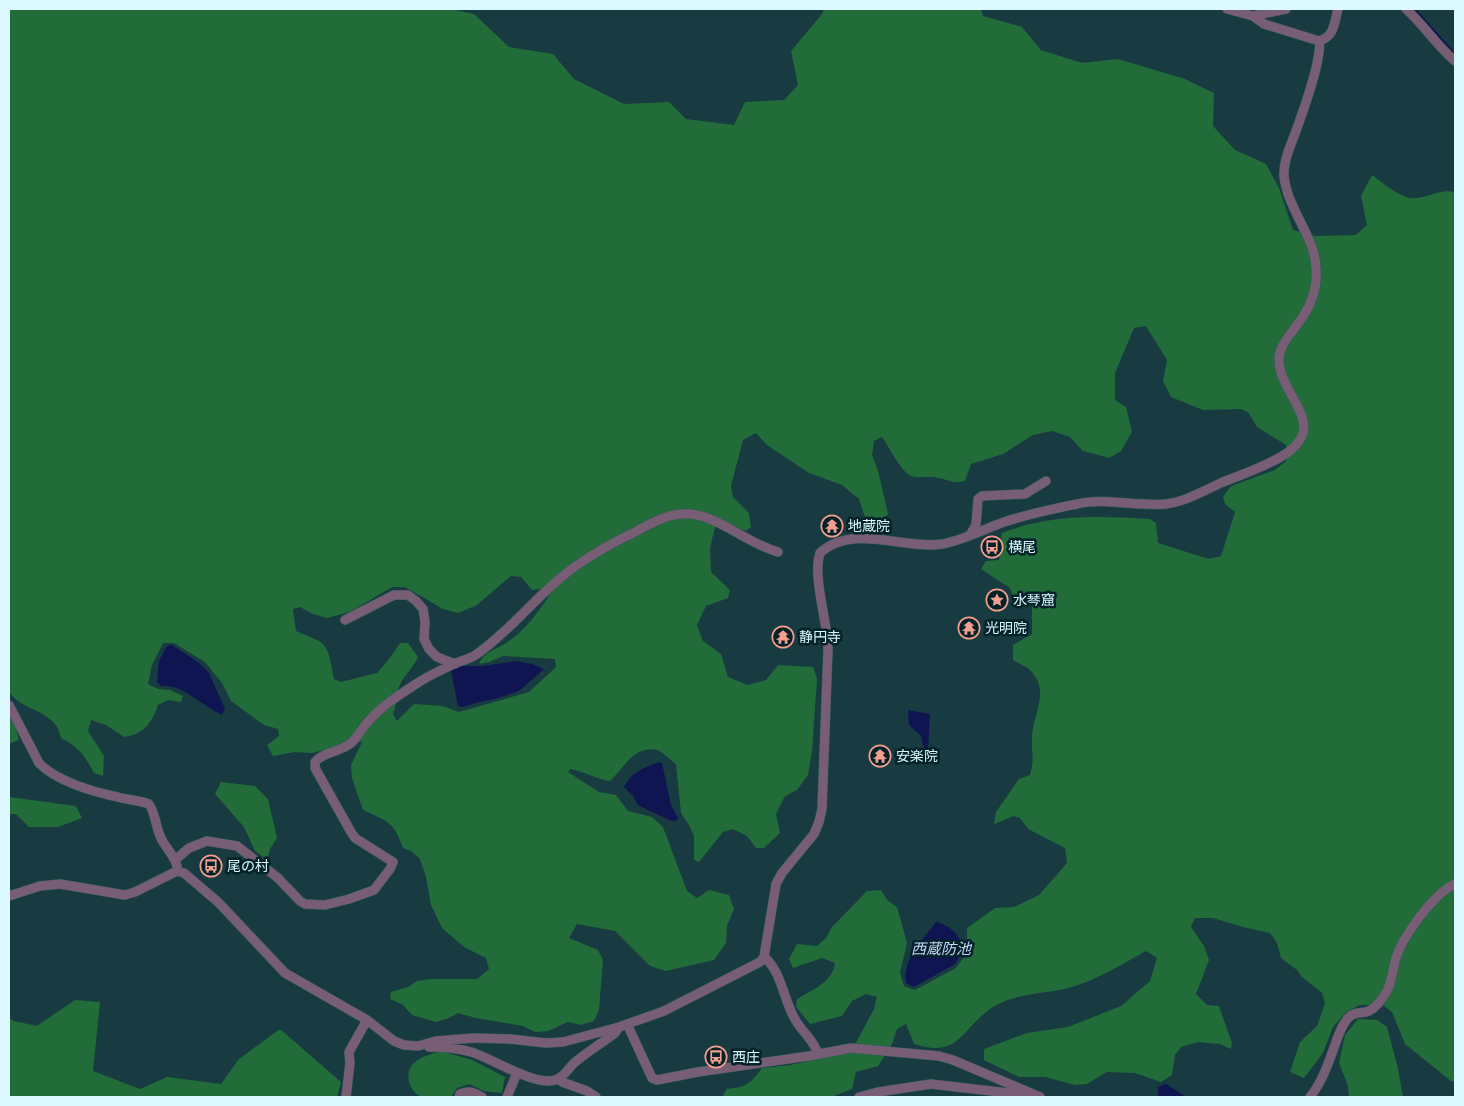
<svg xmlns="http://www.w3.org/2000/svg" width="1464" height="1106" viewBox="0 0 1464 1106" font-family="'IBM Plex Sans','Noto Sans JP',sans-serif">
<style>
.forest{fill:#216c39;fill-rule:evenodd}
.water{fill:#0e1551}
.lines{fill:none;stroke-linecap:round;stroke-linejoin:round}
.stream{stroke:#0e1551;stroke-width:3}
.minor-casing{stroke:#37595f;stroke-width:10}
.minor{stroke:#785e75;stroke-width:9}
.labels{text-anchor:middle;stroke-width:5;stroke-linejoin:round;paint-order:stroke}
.poi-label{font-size:14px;fill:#dcf9ff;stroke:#002228;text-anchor:start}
.water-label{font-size:15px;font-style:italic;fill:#c8d5fc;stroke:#002228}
</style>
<rect width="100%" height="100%" fill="#183b41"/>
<path class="forest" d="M9 9H450L474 14 509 47 553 54 574 79 624 104 669 102 686 119 734 125 745 102 784 100 798 85 791 51 822 14 824 9H981L983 16 1022 27 1041 50 1082 63 1118 59 1185 79 1214 93 1213 126 1235 150 1266 164 1279 188 1293 230 1316 236 1356 235 1367 225 1361 196 1372 175C1383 183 1404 201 1417 198 1432 196 1440 189 1455 192V1082L1451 1081 1405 1044 1392 1012 1383 1005H1360L1346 1012 1333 1027 1323 1053 1304 1078 1290 1072 1300 1042 1317 1026 1325 1003 1322 993 1302 977 1297 970 1281 958 1277 943 1270 933 1243 927 1213 918H1195L1191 927 1204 946 1209 960 1196 994 1207 1005 1219 1006 1232 1043 1231 1049 1220 1044 1198 1042 1181 1047 1175 1055 1172 1075 1161 1082 1135 1073 1107 1072 1087 1084 1075 1085 1045 1077H1019L984 1060V1049L1027 1033 1068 1027 1121 1006 1150 981 1157 958 1146 951C1126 962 1100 978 1078 985 1050 995 1019 991 993 1007 961 1028 960 1059 914 1044L906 1024 897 1029 892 1044 878 1066 856 1072 852 1089 831 1097H725L723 1095 727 1089C747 1087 750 1084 762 1068L790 1065 851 1052 874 1009 877 997 866 994 852 1001 842 1016 810 1024 796 1007 797 999C812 990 833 982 835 963L822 958 793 968 789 959 797 944 817 946 826 938 832 927 867 891 881 890 888 901 897 907 907 943 900 973 904 986 915 990 956 968 967 953V928L995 908 1014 907 1039 895 1067 863 1065 848 1028 829 1020 818 1014 816 994 824 996 812 1019 779 1030 775C1035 759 1031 751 1032 736 1033 713 1051 691 1030 670 1026 666 1018 663 1013 660V645L1032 634V605L1014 598 1010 588 981 569 986 561 999 560 1002 533C1050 514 1099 516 1150 519L1156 523 1158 543 1209 559 1221 556 1235 512 1225 504 1223 497 1231 486 1275 470 1286 461V445L1257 427 1248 412 1241 409 1203 410 1171 397 1163 381 1167 360 1146 326 1134 328 1115 373V400L1126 407 1132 432 1121 451 1109 458 1083 451 1070 437 1052 431 1033 435 1003 454 971 464 965 481C953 484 950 480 938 478 931 476 922 478 914 477 901 474 890 448 882 437L874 441 872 455 878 471 888 514 878 524 866 520 859 499 842 485 809 473 767 445 756 433 743 440 731 486 733 497 749 513 751 527 746 531 723 521 715 527 710 548 711 572 730 590 728 598 706 606 697 625 703 641 721 654 728 677 748 685 766 680 778 665 813 667 817 679 812 751 808 775 797 790 785 796 776 814 780 833 764 848H756L747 836 733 829 723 832 699 862 694 860V836L689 825 681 813 676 764C670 760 663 752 657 750 634 745 624 768 610 781 595 779 584 771 570 769L568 772 599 792 616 795 628 811 652 817 663 827 687 891 697 898 709 890 729 895 734 909 727 926 726 943 714 960 666 971 650 966 615 931 577 924 569 938 598 950 603 960 599 1009 594 1021 581 1025 568 1022 548 1031 535 1032 523 1026 476 1018 458 1013 449 1018 436 1022 412 1015 403 1005 390 999 391 992 408 987 417 981 430 979H477L489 969 486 958 464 947 442 928 431 905 426 877 420 859 411 851 403 848C393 821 389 822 363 810L352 778 351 765 362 742 350 741 336 747 312 753 295 752 273 756 267 745 279 736 278 729 264 725 231 701 222 683 205 662 174 643H163L152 665 148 684 158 689 170 690 183 696 181 702 168 700 158 705C152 723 144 734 124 737L106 725 91 720 88 731 104 756 103 776 94 773C84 755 80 748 61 738 60 735 59 730 57 727 46 709 17 708 9 691ZM511 576 521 577 532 590 542 589 549 596C536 615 523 633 503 645 494 650 483 653 479 664L489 662 503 656 555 659 556 667 529 692 459 712 443 706 414 704 397 721 393 714C397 705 396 695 399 687 403 676 414 667 418 657L408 643H400L389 659 377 673 341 682 334 679C331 668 331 651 322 643 319 640 302 634 296 631L293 609 300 607 313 614 327 618 350 612 392 587H405L443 609 458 613 477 605Z
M9 715 15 725 19 740 9 744Z
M221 782 255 786 268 799 277 838 270 849 267 860 255 851 244 827 215 794Z
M9 797 76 806 82 818 58 827H29L16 814H9Z
M75 1000 100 1002 93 1071 140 1089 167 1077 221 1084 239 1059 280 1029 341 1082 337 1097H9V1018L14 1021 37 1026Z
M1358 1019 1377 1020 1387 1027 1398 1069 1403 1097H1349L1348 1086 1339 1063 1345 1035Z
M441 1051 472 1060 505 1077 502 1093 484 1091 469 1084 457 1088 451 1097C442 1097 431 1099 423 1097 410 1094 404 1075 412 1065 419 1057 431 1054 441 1051Z"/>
<path class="water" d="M172 645 198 662 209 673 225 709 222 715C207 708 188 691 173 687 169 686 164 686 161 686L157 682 159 661 167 646Z
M516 661 532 664 544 669 519 691 495 699 479 702 463 707 458 706 451 671 460 666H483Z
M908 710 930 714 928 749H924L921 736 909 725Z
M659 762 662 763 671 805 678 818 676 821 669 820 638 805 633 796 624 787C633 771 642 769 659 762Z
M936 922C951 925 960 936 964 949L955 964 914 987 906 983C902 959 923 940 936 922Z
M1166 1084 1186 1097H1158V1087Z"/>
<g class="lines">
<path class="stream" d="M1414 9 1455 55"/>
<g class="minor-casing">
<path id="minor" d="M1227 9 1253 16 1286 9
M1406 9C1424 25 1437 46 1455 61
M1319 41C1335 36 1334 23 1338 9
M970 535 976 525 978 499 982 496 1025 494 1046 481
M345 620 394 595H408L416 601 423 609 425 622 424 639 429 649 437 657 455 664
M9 705 39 763C56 781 93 792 118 797 128 800 138 800 149 804 156 814 155 826 161 838 165 847 174 855 177 866
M175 860 189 848 207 841 237 846 278 878 300 901 305 904 325 905 349 899 374 890 390 869 393 862 355 838 351 832 315 768V762C324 751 341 752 351 743 358 737 362 728 368 722 381 706 402 693 419 682 430 675 443 669 456 663 463 660 470 659 477 654 507 633 530 604 558 580 581 560 608 545 635 532 648 525 665 515 681 514 712 510 747 544 778 552
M9 896 40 886 60 884 125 895 135 892 177 871 184 873 218 902 285 973 367 1020 394 1041 404 1045 418 1046 436 1041 473 1038 510 1039 546 1043 563 1042 619 1027 664 1011 760 962 764 957 776 884 782 873 814 834 819 822 822 809 828 650C828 622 812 577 820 553 852 523 904 550 942 544 964 540 984 529 1004 522 1028 514 1053 509 1077 504 1106 497 1137 507 1166 504 1185 502 1205 490 1223 482 1243 474 1268 466 1287 453 1293 449 1299 442 1302 436 1313 412 1272 382 1280 352 1283 342 1291 333 1297 325 1310 308 1318 289 1316 268 1315 236 1287 209 1284 176 1283 161 1291 145 1296 131 1304 109 1312 86 1317 64 1318 56 1321 48 1319 41L1264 24 1253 16
M764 957C782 971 784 1003 796 1021 803 1033 814 1040 818 1054
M627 1024 652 1078 657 1080 698 1072 809 1056 851 1048 939 1056 953 1060 1040 1097
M427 1045 429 1047C444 1047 458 1048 471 1052 492 1058 538 1089 558 1079 564 1076 569 1068 574 1063 587 1052 602 1043 615 1033L619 1027
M560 1079 562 1082 587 1091 596 1097
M346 1097 350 1063 349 1052 367 1020
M459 1097 460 1094C468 1090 474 1092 482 1097
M507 1097 517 1073
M859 1097 878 1092 931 1084 1017 1094 1026 1091
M1310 1097C1323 1081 1329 1061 1336 1042 1339 1033 1342 1025 1348 1018 1354 1011 1362 1014 1369 1011 1377 1007 1383 998 1387 991 1392 981 1393 968 1396 958 1403 936 1434 893 1455 884"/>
</g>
<use href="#minor" class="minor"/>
</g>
<defs>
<g id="temple-ring" transform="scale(1.125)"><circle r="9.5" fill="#002228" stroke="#f59d8e" stroke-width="1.5"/><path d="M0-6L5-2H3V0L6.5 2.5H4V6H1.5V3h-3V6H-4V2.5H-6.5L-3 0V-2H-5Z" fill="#f59d8e"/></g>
<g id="bus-ring" transform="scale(1.125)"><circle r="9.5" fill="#002228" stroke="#f59d8e" stroke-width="1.5"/><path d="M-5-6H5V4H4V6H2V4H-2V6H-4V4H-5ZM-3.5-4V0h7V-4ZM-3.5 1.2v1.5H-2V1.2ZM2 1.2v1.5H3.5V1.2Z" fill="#f59d8e"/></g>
<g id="sight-ring" transform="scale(1.125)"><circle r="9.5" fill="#002228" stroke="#f59d8e" stroke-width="1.5"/><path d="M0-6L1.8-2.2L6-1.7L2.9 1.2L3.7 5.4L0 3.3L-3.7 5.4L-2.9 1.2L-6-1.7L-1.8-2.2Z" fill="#f59d8e"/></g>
</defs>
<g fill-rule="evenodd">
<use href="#temple-ring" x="832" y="526"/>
<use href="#bus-ring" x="992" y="547"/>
<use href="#sight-ring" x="997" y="600"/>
<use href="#temple-ring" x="969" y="628"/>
<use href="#temple-ring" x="783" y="637"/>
<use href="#temple-ring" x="880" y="756"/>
<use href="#bus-ring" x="211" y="866"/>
<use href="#bus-ring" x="716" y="1057"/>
</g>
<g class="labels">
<g class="poi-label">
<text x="848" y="531">地蔵院</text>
<text x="1008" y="552">横尾</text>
<text x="1013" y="605">水琴窟</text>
<text x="985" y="633">光明院</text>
<text x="799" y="642">静円寺</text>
<text x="896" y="761">安楽院</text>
<text x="227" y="871">尾の村</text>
<text x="732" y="1062">西庄</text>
</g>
<g class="water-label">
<text x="941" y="954">西蔵防池</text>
</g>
</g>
<rect width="1464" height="1106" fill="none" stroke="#dcf9ff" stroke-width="20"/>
</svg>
